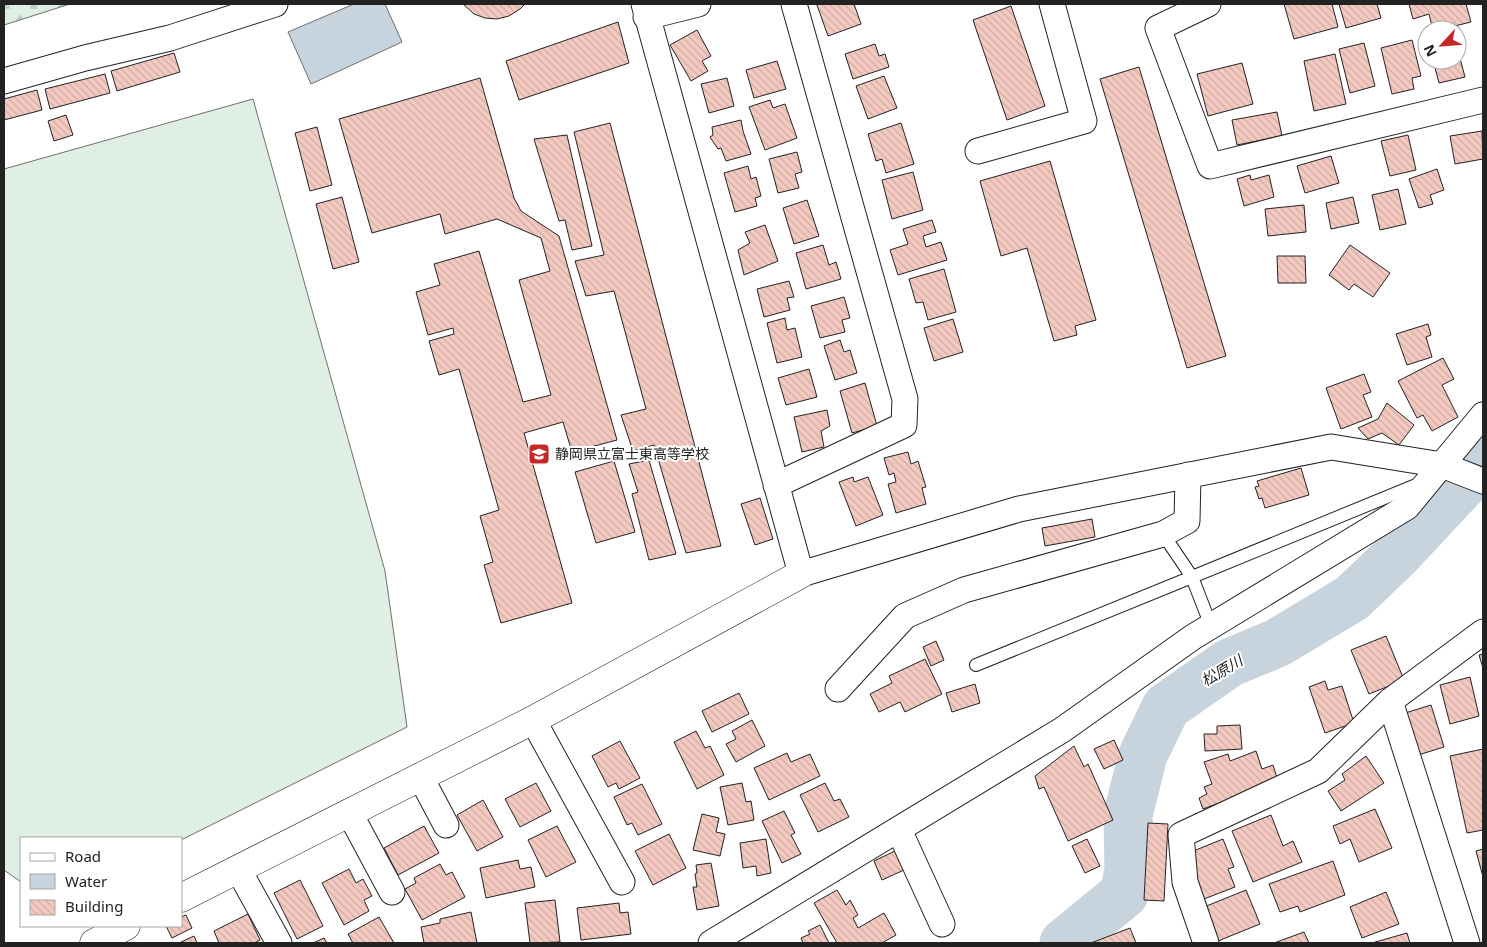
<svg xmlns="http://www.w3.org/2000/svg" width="1487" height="947" viewBox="0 0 1487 947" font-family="'Noto Sans','Noto Sans JP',sans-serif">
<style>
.forest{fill:url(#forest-firs);stroke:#6f6f6f}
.pitch{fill:#e0efe3;stroke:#6f6f6f}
.water{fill:#c7d3dd;stroke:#6f6f6f}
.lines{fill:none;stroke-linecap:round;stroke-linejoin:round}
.river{stroke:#c7d3dd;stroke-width:49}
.building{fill:url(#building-back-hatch);stroke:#222}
.lane-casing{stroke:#222;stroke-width:14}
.street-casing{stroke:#222;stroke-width:27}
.secondary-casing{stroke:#222;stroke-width:29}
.lane{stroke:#fff;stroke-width:12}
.street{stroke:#fff;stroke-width:25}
.secondary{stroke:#fff;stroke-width:28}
.labels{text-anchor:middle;stroke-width:4;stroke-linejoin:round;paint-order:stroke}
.poi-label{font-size:14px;fill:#222;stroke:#fff;text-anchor:start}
.water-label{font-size:15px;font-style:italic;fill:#222;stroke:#fff}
</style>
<defs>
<pattern id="forest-firs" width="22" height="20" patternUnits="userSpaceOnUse" patternTransform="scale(1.25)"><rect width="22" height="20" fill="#e0efe3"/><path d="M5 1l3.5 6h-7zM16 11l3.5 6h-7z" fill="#c0cdc2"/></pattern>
<pattern id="building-back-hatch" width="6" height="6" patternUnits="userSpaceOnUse" patternTransform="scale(1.25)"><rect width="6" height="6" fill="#f3c9c0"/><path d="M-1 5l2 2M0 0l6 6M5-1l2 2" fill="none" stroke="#d0aca5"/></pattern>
</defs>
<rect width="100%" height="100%" fill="#fff"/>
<path class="forest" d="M4 4H70L4 25Z"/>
<path class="pitch" d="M253 99 385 571 407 727 181 840V838H21V882L4 870V169Z"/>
<path class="water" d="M354 4H385L402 42 311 84 288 32Z"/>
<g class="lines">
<path class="river" d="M1064 943 1124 894 1129 871 1128 815 1143 755 1166 707 1229 663 1277 643 1352 598 1397 555 1483 463"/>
</g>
<path class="building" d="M463 4H525L520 9 509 16 497 19 485 18 474 14Z
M819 4H854L861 24 828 36 817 5Z
M1284 4H1332L1338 27 1294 39Z
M1339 4H1377L1381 18 1346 28Z
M1409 4H1466L1471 22 1438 30H1433L1429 14 1413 19Z
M1011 6 1045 106 1007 120 973 20Z
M618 22 629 63 519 100 506 61Z
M697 30 711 56 702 61 708 71 691 81 670 45Z
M1412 40 1421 76 1412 78 1414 89 1392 94 1381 48Z
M1364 43 1375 86 1350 93 1339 49Z
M875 44 879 56 885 54 889 67 853 79 845 54Z
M1457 47 1465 77 1439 83 1433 60H1457Z
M174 53 180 72 117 91 111 71Z
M1335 54 1346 104 1314 111 1304 61Z
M777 61 786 89 754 98 746 70Z
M1242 63 1253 104 1208 116 1197 74Z
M1139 67 1226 356 1187 368 1100 79Z
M105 74 110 93 50 109 45 89Z
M884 76 897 108 868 119 856 86Z
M480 78 514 198 521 211 559 236 617 440 572 452 563 422 524 433 572 603 501 623 484 565 493 562 480 516 499 510 459 369 439 375 429 341 454 334 453 328 428 335 416 292 440 285 434 264 479 251 523 402 551 395 519 280 550 271 541 238 497 219 445 234 440 214 372 233 339 119Z
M727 78 734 106 709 113 701 84Z
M37 90 42 110 4 120V99Z
M770 100 773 108 785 104 797 138 765 150 749 107Z
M1277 112 1282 136 1237 145 1232 120Z
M66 115 73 135 54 141 48 121Z
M741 120 743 131 751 154 726 161 721 148 718 149 710 137 713 135 712 127Z
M610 123 721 546 686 553 654 445 633 451 621 415 646 409 614 291 586 296 575 261 604 255 574 132Z
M901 123 914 164 886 173 882 159 876 161 868 134Z
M317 127 332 185 310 191 295 133Z
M1482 131 1483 159 1455 164 1450 136Z
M567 135 592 246 572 250 565 220 559 221 534 139Z
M1408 135 1416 170 1390 176 1381 141Z
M797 152 802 172 795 174 799 188 778 193 769 159Z
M1331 156 1339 183 1305 193 1297 166Z
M1050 161 1096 320 1075 326 1077 335 1054 341 1027 248 1001 256 980 181Z
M748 166 751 179 756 177 761 196 755 198 757 206 735 212 724 173Z
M1437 169 1444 190 1430 195 1433 204 1419 208 1409 179Z
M913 172 923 210 892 219 882 180Z
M1250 175 1251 180 1269 175 1274 197 1244 206 1237 179Z
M1398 189 1406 224 1380 230 1372 195Z
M342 197 359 262 333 269 316 204Z
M1353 197 1359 223 1331 229 1326 203Z
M807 200 819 236 794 244 783 208Z
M1304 205 1306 232 1268 236 1265 209Z
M932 220 936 232 923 236 926 247 941 242 947 260 898 275 890 250 908 244 903 229Z
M765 225 778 261 744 275 738 250 750 243 745 232Z
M823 245 829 265 836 262 841 279 806 289 796 253Z
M1350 245 1390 273 1373 297 1354 284 1349 290 1329 275Z
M1277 256H1305L1306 283H1278Z
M944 269 956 312 928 320 923 302 916 303 909 279Z
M789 281 794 297 787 298 790 310 764 317 757 289Z
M844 297 850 318 842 320 845 332 820 338 811 306Z
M785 318 787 330 795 328 802 357 777 363 767 323Z
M953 319 963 352 934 361 924 328Z
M1428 324 1431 335 1426 337 1432 357 1407 365 1396 334Z
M840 340 844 352 850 350 857 373 835 380 824 346Z
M1443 358 1454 379 1442 385 1458 417 1432 431 1423 415 1417 418 1398 381Z
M809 369 817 397 786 405 778 378Z
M1364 374 1371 392 1363 395 1372 417 1341 429 1326 388Z
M865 383 877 426 852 433 840 391Z
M1387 403 1414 425 1399 445 1382 433 1368 439 1358 428 1378 419Z
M827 410 830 426 821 431 824 447 802 452 794 417Z
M908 452 911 464 918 461 926 487 922 488 926 504 896 513 888 484 896 482 894 473 889 475 884 458Z
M649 460 676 554 649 560 632 494 638 492 629 464Z
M614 461 635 532 596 543 575 472Z
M1301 468 1309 495 1265 508 1262 498 1259 499 1255 487 1259 486 1257 481Z
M853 477 854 482 868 477 883 515 856 526 839 482Z
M760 498 773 539 755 545 741 504Z
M1092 519 1095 537 1045 546 1042 528Z
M1386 636 1404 680 1369 694 1351 650Z
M936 641 944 660 931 666 923 647Z
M1483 654V668L1479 655Z
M925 659 942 694 905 712 900 702 879 712 870 694 892 683 889 676Z
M1470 677 1479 716 1450 724 1440 685Z
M1325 681 1328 690 1342 686 1354 723 1325 733 1309 687Z
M975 684 980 703 952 712 946 693Z
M739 693 749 714 712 732 702 711Z
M1431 705 1444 747 1415 756 1402 714Z
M752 720 765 746 736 762 726 744 736 739 732 731Z
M1240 725 1242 749 1205 751 1204 734H1217V726Z
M696 731 705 748 710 746 724 775 697 789 674 742Z
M1114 740 1123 760 1104 769 1094 749Z
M620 741 640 778 619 789 616 783 608 787 592 756Z
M1074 746 1084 767 1088 764 1113 820 1068 841 1044 787 1039 789 1035 776Z
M1483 749V830L1467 833 1450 756Z
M1256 751 1262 769 1273 765 1278 781 1203 809 1199 798 1207 794 1204 787 1212 784 1204 762 1228 754 1230 761Z
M787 753 791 762 810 754 820 776 769 800 754 768Z
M1366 756 1384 783 1341 811 1328 791 1345 780 1342 774Z
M536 783 551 811 520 827 505 799Z
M742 783 746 802 751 801 754 820 728 825 720 787Z
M825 783 834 801 840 799 849 817 818 832 800 795Z
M642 784 662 824 638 835 632 823 627 825 614 797Z
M483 800 503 837 477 851 457 815Z
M1375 809 1392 848 1359 862 1350 839 1340 844 1333 826Z
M784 811 795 833 791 835 801 854 782 863 762 821Z
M702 814 719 818 716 832 725 834 720 856 693 850Z
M1271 815 1283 846 1293 841 1302 862 1253 882 1232 831Z
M1148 823 1168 824 1164 901 1144 900Z
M424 826 439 853 398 875 384 848Z
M557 826 576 862 546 877 528 840Z
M669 834 686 868 653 885 635 851Z
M766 839 771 873 757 876 756 866 743 868 740 843Z
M1087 839 1100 866 1085 873 1072 846Z
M1223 839 1234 867 1228 869 1235 887 1204 899 1186 854Z
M1483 849V877L1476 851Z
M895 851 904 870 882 880 874 861Z
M518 860 520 869 531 867 535 887 486 898 480 868Z
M1333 861 1345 895 1300 912 1298 906 1280 912 1269 884Z
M711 863 719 906 697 910 693 887H697L695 874 697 873 696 865Z
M440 864 446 875 452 872 465 897 422 920 405 889 416 883 414 878Z
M349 869 356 883 363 879 372 896 364 900 369 911 344 925 322 883Z
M300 880 323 926 297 939 274 893Z
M837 890 846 905 850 900 858 915 853 918 858 928 884 913 896 935 882 943H837L814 903Z
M1246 890 1260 924 1218 941 1204 907Z
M1386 892 1399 924 1362 938 1350 907Z
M555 900 560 942 530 943 525 903Z
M619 903 620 913 628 912 631 934 581 940 577 908Z
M471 912 477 943H424L421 927 440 923V919Z
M248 914 260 940 254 943H219L214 931Z
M186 915 192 928 172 938 166 926H181V917Z
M379 917 394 943H353L348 934Z
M820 925 829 943H803L801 938 810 934 808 931Z
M1130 928 1136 943H1091Z
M1304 932 1309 943H1274Z
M1407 933 1410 943H1372Z
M194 936 197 943H179Z
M324 938 327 943H313Z"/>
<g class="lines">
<g class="lane-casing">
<path id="lane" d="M1163 534 1192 577 1421 483
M976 665 1192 577 1211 626"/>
</g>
<g class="street-casing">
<path id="street" d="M644 4 801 574 1019 509 1331 447 1442 465 1483 481
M1208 4 1158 28 1210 166 1483 100
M646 17 698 4
M4 81 85 58 170 38 275 4
M978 151 1084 121 1052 4
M776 485 904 425 905 399 794 4
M838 689 905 616 964 590 1163 534 1187 521 1188 475
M1390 701 1467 943
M533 720 622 882
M420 776 446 825
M349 812 392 892
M899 830 942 924
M238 869 279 943
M711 943 1062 730 1193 637 1407 507 1483 415
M1206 943 1185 882 1181 835 1318 771 1390 701 1483 632"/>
</g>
<g class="secondary-casing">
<path id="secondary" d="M181 898 533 720 801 574
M94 943 126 926"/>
</g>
<use href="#lane" class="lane"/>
<use href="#street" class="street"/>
<use href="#secondary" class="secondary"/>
</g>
<defs>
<g id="school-square" transform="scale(1.125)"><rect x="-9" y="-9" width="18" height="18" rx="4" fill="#c62828" stroke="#fff"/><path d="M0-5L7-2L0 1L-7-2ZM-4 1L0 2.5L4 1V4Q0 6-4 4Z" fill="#fff"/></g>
</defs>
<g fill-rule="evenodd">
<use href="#school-square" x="539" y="454"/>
</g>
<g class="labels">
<g class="poi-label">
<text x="555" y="459">静岡県立富士東高等学校</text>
</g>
<g class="water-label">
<text transform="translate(1222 671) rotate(-31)" y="5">松原川</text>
</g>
</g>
<rect width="1487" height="947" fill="none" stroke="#222222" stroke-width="10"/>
<rect x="20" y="837" width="162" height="90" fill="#ffffff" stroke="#a7a7a7"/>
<rect x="30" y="853" width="25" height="8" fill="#ffffff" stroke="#a7a7a7"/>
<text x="65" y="862" font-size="15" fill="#222222">Road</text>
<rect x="30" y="874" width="25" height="15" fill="#c7d3dd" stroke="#a7a7a7"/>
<text x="65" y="887" font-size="15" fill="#222222">Water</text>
<rect x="30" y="900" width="25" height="15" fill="url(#building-back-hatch)" stroke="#a7a7a7"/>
<text x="65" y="912" font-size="15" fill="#222222">Building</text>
<g transform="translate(1442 45) rotate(244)"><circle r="24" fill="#ffffff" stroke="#a7a7a7"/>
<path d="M0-4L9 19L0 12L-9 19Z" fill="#c62828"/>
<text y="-8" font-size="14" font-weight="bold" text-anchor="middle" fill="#222222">N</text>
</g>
</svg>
